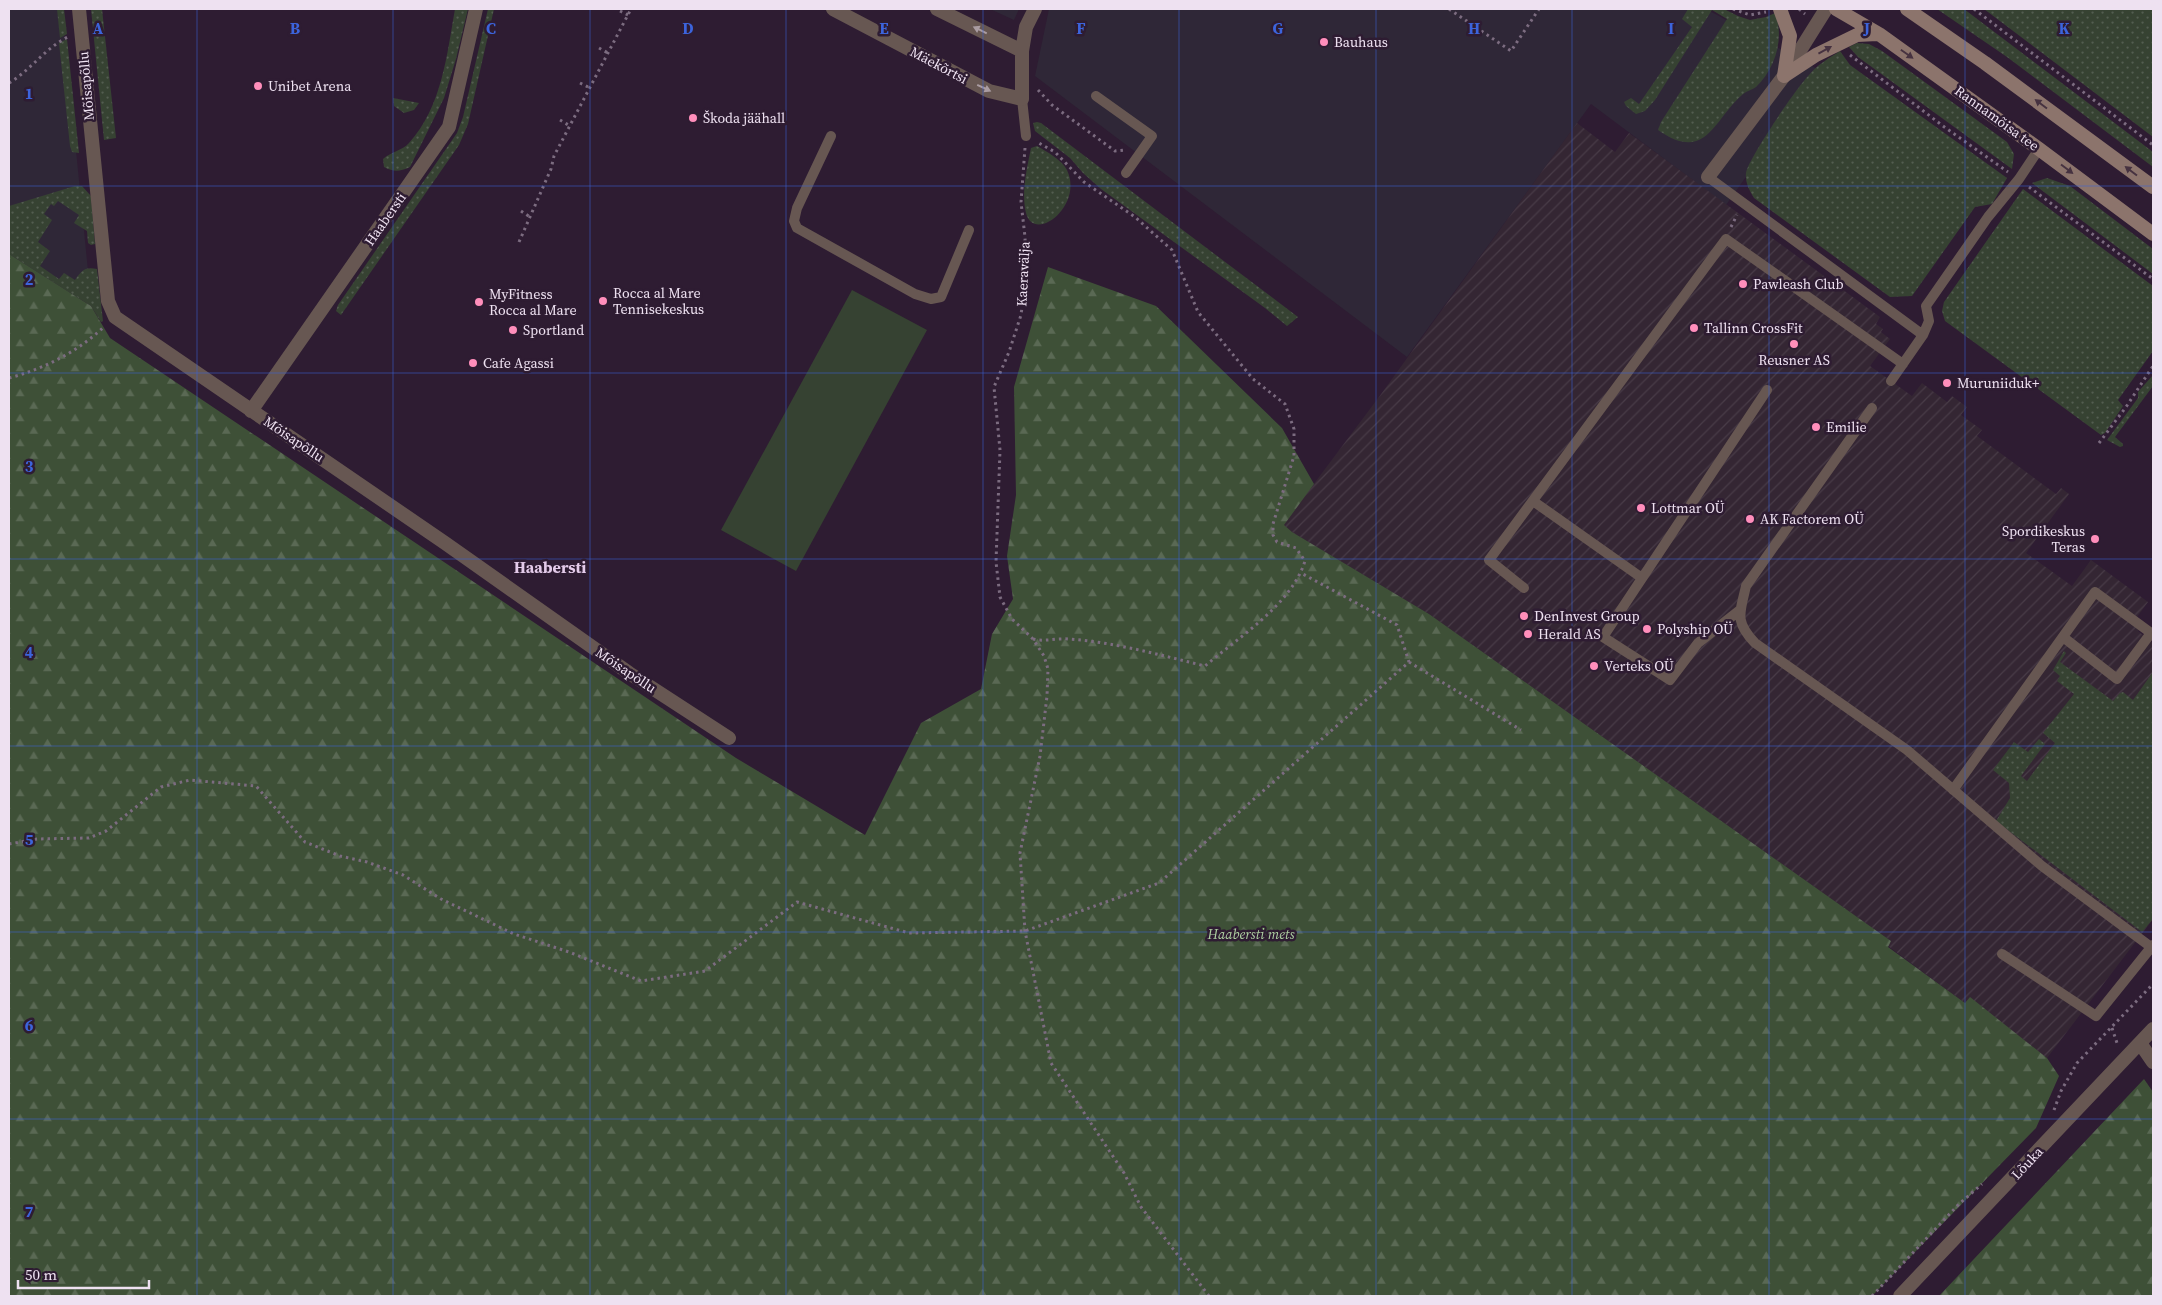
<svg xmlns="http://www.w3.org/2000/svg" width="2162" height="1305" viewBox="0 0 2162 1305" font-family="'Source Serif 4',serif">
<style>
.commercial{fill:#2f2737}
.industrial{fill:url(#industrial-furrows)}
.grass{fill:url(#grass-dots)}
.forest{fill:url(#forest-firs)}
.park{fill:#364232}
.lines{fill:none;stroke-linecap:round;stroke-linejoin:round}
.path{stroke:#7c6c80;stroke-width:3;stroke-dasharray:2.5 4;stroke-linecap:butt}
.service{stroke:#675752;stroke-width:10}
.minor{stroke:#675752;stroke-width:14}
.secondary{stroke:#8c746c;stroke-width:14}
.oneway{fill:#aa9ca2}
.oneway2{fill:#463240}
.grid{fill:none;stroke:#3c64dc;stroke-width:1;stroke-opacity:0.55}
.poi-dot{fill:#ff8ebb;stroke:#2e1c32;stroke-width:2}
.labels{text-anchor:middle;stroke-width:5;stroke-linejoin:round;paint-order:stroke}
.poi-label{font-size:14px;fill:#eee1f1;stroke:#2e1c32;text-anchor:start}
.street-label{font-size:14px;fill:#eee1f1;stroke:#2e1c32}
.park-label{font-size:14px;font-style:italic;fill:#afd2a2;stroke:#2e1c32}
.quarter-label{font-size:16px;font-weight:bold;fill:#e4cbea;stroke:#2e1c32}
.grid-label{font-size:16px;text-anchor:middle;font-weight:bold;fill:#3c64dc;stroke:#2e1c32;stroke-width:5;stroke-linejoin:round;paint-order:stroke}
</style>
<defs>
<pattern id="industrial-furrows" width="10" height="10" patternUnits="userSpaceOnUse" patternTransform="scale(1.25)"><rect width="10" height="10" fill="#342633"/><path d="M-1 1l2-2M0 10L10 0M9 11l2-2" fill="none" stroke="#483b47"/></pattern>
<pattern id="grass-dots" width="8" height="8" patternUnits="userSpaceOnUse" patternTransform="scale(1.25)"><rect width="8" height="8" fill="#364232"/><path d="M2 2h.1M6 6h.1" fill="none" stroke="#535d50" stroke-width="1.8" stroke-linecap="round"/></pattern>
<pattern id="forest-firs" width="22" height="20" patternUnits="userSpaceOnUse" patternTransform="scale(1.25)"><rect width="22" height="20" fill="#3e5037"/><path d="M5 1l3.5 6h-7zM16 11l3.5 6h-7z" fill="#5a6954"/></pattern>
</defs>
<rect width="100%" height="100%" fill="#2e1c32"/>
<path class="commercial" d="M9 9H62L88 271 78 298 9 254Z
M990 9H1019L1014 20Z
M1049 9H1706L1821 71 1726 205 1591 104 1407 357 1035 76Z"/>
<path class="industrial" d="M1577 123 1615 152 1629 133 1880 317 1876 324 1883 329 1881 332 1890 339 1870 366 1912 396 1922 383 1947 402 1952 396 1967 407 1961 415 1982 430 1977 436 2056 494 2061 488 2069 494 2026 553 2072 586 2091 560 2148 602 2137 617 2144 622 2138 631 2153 643V919L2047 1058 1970 998 1965 1003 1888 946 1891 941 1429 614 1292 532 1283 525 1379 397Z"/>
<path class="grass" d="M57 9H64L67 34 60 38Z
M91 9H102L116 138 104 140Z
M455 9H468L456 59 444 98 410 167C399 172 394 172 384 167L383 159C391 152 403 150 409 143 442 107 447 54 455 9Z
M488 9H494L468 124 459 145 341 315 336 311 338 305 457 133 463 117Z
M1688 9H1724L1738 16 1750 20 1766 17 1775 13C1785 38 1775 69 1756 87 1752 90 1746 91 1742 95 1714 119 1706 164 1658 130L1661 122 1727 19 1712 10 1655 100 1645 111 1636 114 1626 106 1624 102 1631 98 1639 104 1692 27 1682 19Z
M1937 9H1964L2153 152V167L2007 57Z
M1984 9H2153V137Z
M67 39 79 153 72 152 70 146 59 43Z
M1857 43 1869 44 1882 51 2007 142 2014 154 2012 169 1858 57 1849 47Z
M1840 51 1850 65 2007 178 1992 204 1975 207 1912 296 1890 297 1754 198C1749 190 1745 182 1746 173 1748 159 1797 87 1809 75 1817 65 1829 58 1840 51Z
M393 98 419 103 414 110 404 113 394 106Z
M1037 122 1041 123 1298 317 1287 326 1265 308 1101 189 1083 173 1070 158 1035 131 1033 123Z
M1037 146C1047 152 1061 159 1067 170 1084 206 1034 244 1026 213 1021 193 1027 168 1031 148Z
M2047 178 2070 186 2153 249V274L2032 183Z
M75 186H82L91 196 95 244 91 245 88 243 87 231 74 223 79 215 58 201 54 206 51 204 44 214 52 220 38 242 50 251 40 266 59 279 64 273 75 280C81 271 85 266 97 269L103 321 101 322 91 306 9 254V206Z
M2023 189 2153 286V351L2118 400 2123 406 2105 433 2101 435 1945 321 1942 311 1944 302Z
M2153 375V386L2115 437 2123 444V446L2120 447 2107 440 2138 398V392Z
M2064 651 2066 653 2060 662 2113 701 2120 693 2123 692 2133 700 2153 672V919L2142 932 1996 821 2010 798 2009 783 1993 770 2014 742 2028 752 2039 739 2045 744 2021 776 2027 781 2055 743 2043 733 2074 694 2057 681 2060 676 2053 670Z"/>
<path class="forest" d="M9 254 91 306 110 338 736 758 865 835 921 723 981 689 992 634 1013 599 1007 556 1016 495 1014 387 1048 267 1156 306 1282 428 1314 484 1284 525 1292 532 1429 614 1891 941 1888 947 1965 1003 1970 997 2047 1058 2059 1076 2036 1128 1872 1296H9Z
M2144 1079 2153 1092V1296H1939Z"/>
<path class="park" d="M852 290 927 330 796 571 721 530Z"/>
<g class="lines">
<path class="path" d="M1449 9 1511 51 1539 9
M1733 9 1750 15 1766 12
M1799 9 1805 14
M1974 9 2153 145
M620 11 628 15
M599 48 608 53
M1850 55 1943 126 2008 172
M9 83C31 70 45 48 68 37
M580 83 590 88
M1038 90 1052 105 1115 151 1125 150
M560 120 570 126
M1025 148 1021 202 1025 237 1026 276 1021 315 1009 352 994 387 1000 450 996 562 1000 597 1012 619 1033 639 1044 656 1048 669 1047 696 1040 756 1020 853 1025 931 1051 1063 1124 1173 1141 1207 1209 1296
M2029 187 2153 279
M521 211 530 217
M1731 227 1737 215
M519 242 551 169 554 156 631 9
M9 378C46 368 77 352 105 326
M2099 443 2126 407 2153 366
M1033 639C1044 642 1056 638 1068 639 1114 642 1160 655 1205 666 1240 636 1291 605 1305 561L1296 548 1277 542 1273 535V524L1294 456V429L1285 404 1253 379 1198 312 1172 250 1135 217 1084 182 1055 152 1037 142
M1409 662 1521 730
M9 844 37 839 89 838 106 831 161 787 190 780 256 786 305 842 340 856 367 862 403 875 441 899 514 934 569 952 641 981 705 971 797 902 909 933 1025 931 1159 883 1409 662 1397 625 1301 573
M2112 1028 2118 1046
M2054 1110 2061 1091 2077 1063 2153 984
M1872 1296 1959 1204 1982 1184"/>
<path class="service" d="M1096 96 1152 136 1126 173
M1022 99 1026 136
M831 136 797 208 794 221 797 228 915 294 931 299 941 297 969 230
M1708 177 1923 335
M1891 381 1923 335 1929 321 1926 306 1988 217 2019 179 2039 149
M1872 408 1746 586C1740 613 1734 621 1755 643L1907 750 2042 866 2151 947
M1533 501 1642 578
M1524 588 1489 560 1726 239 1903 364
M1740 610 1698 643 1670 680 1603 637 1767 390
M1953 790 2095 592 2151 633 2117 679 2063 637
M2002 954 2096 1016 2153 945"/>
<path class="minor" d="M79 9 108 301 115 317 445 543 629 673 729 738
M833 9 989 91 1022 99V51L1026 27 1035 9
M937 9 1022 51
M1708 177 1784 76 1826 9
M251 411 449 127 476 9
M2140 1043 2153 1062
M1900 1296 2153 1029"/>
<path class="secondary" d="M1780 9 1790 36 1784 76
M1836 9 1879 34 2039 149 2153 234
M1907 9 1985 63 2153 187
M1784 76 1816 55 1857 35 1877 34"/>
</g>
<defs><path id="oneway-solid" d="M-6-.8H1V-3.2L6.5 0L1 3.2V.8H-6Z" transform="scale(1.25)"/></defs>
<g class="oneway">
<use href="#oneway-solid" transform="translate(980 30) rotate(-154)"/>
<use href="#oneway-solid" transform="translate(984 88) rotate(25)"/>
</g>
<g class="oneway2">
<use href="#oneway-solid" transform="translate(1825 50) rotate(-29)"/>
<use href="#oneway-solid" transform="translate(1907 54) rotate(35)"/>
<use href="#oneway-solid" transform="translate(2041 104) rotate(-143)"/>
<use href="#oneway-solid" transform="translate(2067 169) rotate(37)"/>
<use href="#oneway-solid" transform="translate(2131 171) rotate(-143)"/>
</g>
<path class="grid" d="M197 9V1296M393 9V1296M590 9V1296M786 9V1296M983 9V1296M1179 9V1296M1376 9V1296M1572 9V1296M1769 9V1296M1965 9V1296M9 186H2153M9 373H2153M9 559H2153M9 746H2153M9 932H2153M9 1119H2153"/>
<g class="poi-dot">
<circle cx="1324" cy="42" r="5"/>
<circle cx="258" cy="86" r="5"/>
<circle cx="693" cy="118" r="5"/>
<circle cx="1743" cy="284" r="5"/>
<circle cx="603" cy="301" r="5"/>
<circle cx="479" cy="302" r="5"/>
<circle cx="1694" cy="328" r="5"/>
<circle cx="513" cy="330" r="5"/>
<circle cx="1794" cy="344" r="5"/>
<circle cx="473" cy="363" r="5"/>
<circle cx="1947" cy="383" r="5"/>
<circle cx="1816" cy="427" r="5"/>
<circle cx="1641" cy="508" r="5"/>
<circle cx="1750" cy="519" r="5"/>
<circle cx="2095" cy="539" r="5"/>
<circle cx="1524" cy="616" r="5"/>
<circle cx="1647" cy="629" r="5"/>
<circle cx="1528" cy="634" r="5"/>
<circle cx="1594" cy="666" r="5"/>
</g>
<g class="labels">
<g class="poi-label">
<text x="1334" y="47">Bauhaus</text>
<text x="268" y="91">Unibet Arena</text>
<text x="703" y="123">Škoda jäähall</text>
<text x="1753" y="289">Pawleash Club</text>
<text x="613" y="298">Rocca al Mare<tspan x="613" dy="16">Tennisekeskus</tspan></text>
<text x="489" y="299">MyFitness<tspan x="489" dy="16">Rocca al Mare</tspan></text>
<text x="1704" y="333">Tallinn CrossFit</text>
<text x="523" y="335">Sportland</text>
<text x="1794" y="365" text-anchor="middle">Reusner AS</text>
<text x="483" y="368">Cafe Agassi</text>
<text x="1957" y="388">Muruniiduk+</text>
<text x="1826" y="432">Emilie</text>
<text x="1651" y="513">Lottmar OÜ</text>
<text x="1760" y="524">AK Factorem OÜ</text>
<text x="2085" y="536" text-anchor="end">Spordikeskus<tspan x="2085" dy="16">Teras</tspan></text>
<text x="1534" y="621">DenInvest Group</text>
<text x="1657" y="634">Polyship OÜ</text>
<text x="1538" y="639">Herald AS</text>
<text x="1604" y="671">Verteks OÜ</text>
</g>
<g class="street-label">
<text transform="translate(939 65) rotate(28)" y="5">Mäekõrtsi</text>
<text transform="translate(86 86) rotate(-95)" y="5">Mõisapõllu</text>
<text transform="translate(1997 118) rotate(36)" y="5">Rannamõisa tee</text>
<text transform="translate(385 219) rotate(-55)" y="5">Haabersti</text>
<text transform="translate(1023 274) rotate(-87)" y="5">Kaeravälja</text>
<text transform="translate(294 439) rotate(34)" y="5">Mõisapõllu</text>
<text transform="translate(626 670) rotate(34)" y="5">Mõisapõllu</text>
<text transform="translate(2027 1163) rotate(-47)" y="5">Lõuka</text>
</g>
<g class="park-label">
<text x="1251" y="939">Haabersti mets</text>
</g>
<g class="quarter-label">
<text x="550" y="573">Haabersti</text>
</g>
</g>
<g class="grid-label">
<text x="98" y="34">A</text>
<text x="295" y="34">B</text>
<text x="491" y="34">C</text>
<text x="688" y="34">D</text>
<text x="884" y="34">E</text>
<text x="1081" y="34">F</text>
<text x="1278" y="34">G</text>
<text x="1474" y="34">H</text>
<text x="1671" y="34">I</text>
<text x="1867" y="34">J</text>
<text x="2064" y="34">K</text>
<text x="29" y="99">1</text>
<text x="29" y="285">2</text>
<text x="29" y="472">3</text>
<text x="29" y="658">4</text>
<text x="29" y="845">5</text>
<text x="29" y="1031">6</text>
<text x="29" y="1217">7</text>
</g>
<rect width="2162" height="1305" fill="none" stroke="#eee1f1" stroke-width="20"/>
<path d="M18 1280v8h131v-8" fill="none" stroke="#eee1f1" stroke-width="2.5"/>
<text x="25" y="1280" font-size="15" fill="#eee1f1" stroke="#2e1c32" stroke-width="4" paint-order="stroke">50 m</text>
</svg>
